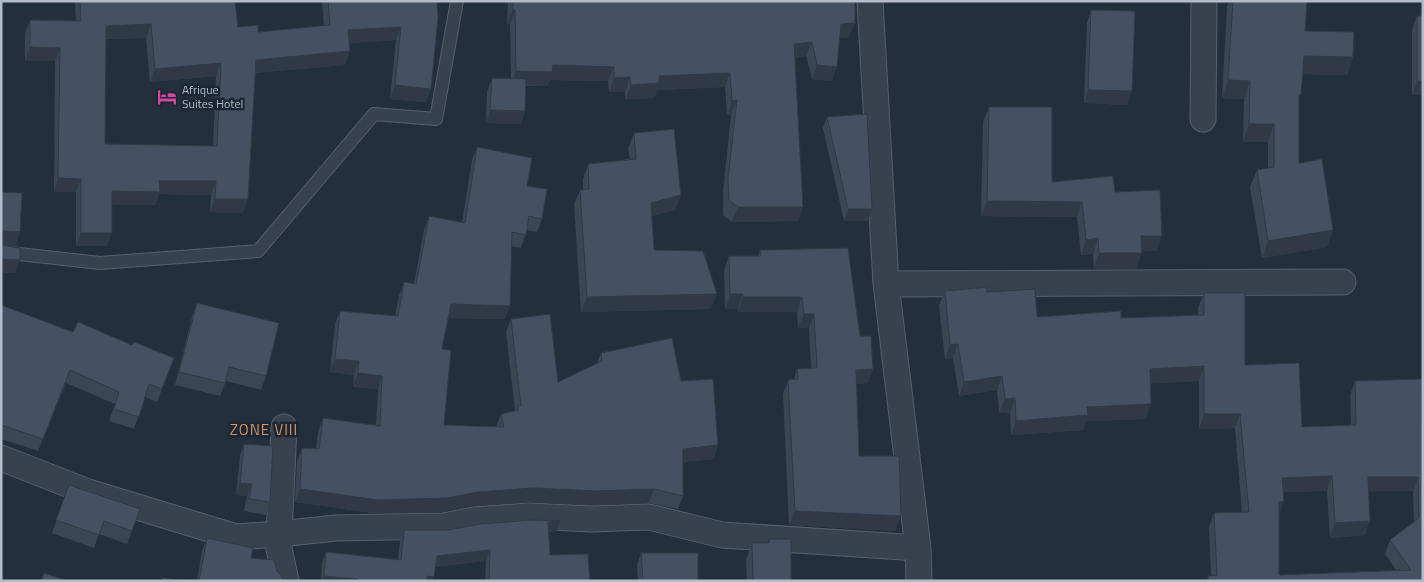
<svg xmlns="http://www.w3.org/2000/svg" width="1424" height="582" viewBox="0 0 1424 582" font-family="'Titillium Web',sans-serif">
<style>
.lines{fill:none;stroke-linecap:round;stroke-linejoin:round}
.service-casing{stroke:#565f6c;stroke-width:14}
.minor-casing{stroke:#565f6c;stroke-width:27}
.service{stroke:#38414e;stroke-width:12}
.minor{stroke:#38414e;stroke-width:25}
.wall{fill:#3b4654;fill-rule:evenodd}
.shaded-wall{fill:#303945}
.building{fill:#455162;stroke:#303945;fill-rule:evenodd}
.labels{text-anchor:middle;stroke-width:5;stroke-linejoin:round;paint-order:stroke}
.poi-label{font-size:12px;fill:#b4bcc9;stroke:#1d2633;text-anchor:start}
.quarter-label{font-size:15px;letter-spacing:1px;fill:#d59563;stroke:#1d2633}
</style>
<rect width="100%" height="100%" fill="#242f3e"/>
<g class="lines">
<g class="service-casing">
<path id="service" d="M1 252 100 263 258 251 374 114 436 119 457 1"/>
</g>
<g class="minor-casing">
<path id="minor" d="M870 1 886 284 918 548 919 581
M1203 119 1204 1
M886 284 1343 282
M284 427 279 534 336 528 444 526 474 520 528 516 592 519 649 517 722 535 918 548
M1 458 88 492 236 537 279 534V549L286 581"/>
</g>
<use href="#service" class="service"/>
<use href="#minor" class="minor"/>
</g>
<path class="wall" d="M75 1H235L238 27 258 32 324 26 322 1H437L426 102 390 99 396 40 349 43 345 65 255 73 243 213 210 212 211 195 159 194 155 205H112L107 246H76V192H54L55 61H25V34L30 20 76 21ZM146 38 150 82 216 76 213 146 105 144 106 39Z
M508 1H855L849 37 840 38 832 81 812 79 806 56 795 58 803 207 798 221 732 222 723 215V192L731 115H727L725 87 657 90 654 98 625 99V92H609L608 81 550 80 547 86H526L525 111 521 124 486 123 487 92 492 78 511 79 510 24H507Z
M1229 1H1307L1305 31 1353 57 1347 75 1303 74 1299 101V163L1333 230 1327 247 1262 258 1250 187 1257 170 1268 168V142H1243L1244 99 1222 98 1227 6Z
M1091 10 1132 91 1127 105 1084 103 1087 23Z
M1417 16H1423V94L1412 95V30Z
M989 107 1052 182 1115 192 1162 236 1156 251H1142L1136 269H1094L1093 254 1081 255 1077 217 981 216 983 122Z
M827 117 868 221H844L823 128Z
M634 133 681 195 675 210 652 216 654 250 711 309 581 312 574 204 580 190 583 189V179L588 164 630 159 628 148Z
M477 147 527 186 542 219 537 232 527 230 521 248 511 246 505 319 448 318 442 349 444 425 496 427 501 414 515 411 506 332 511 319 558 382 597 363 601 353 681 381 714 459 683 462V496L678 509 649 503 592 505 529 502 473 506 442 512 373 513 295 502 297 461 302 448 316 449 318 432 323 418 376 425 378 389 353 387 354 375 330 372 335 324 340 311 395 316 399 296 404 282 414 284 424 230 429 216 462 223 472 160Z
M760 250 860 336 868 383 857 384 859 456 901 516 895 531 789 525 783 394 788 380 794 379 797 369 811 368 809 328H798L797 312H738V308L725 309 724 271 729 256H758Z
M945 291 987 292 1037 317 1121 318 1198 315V308L1204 293 1245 365 1302 427 1351 425 1350 395 1355 381 1422 379 1423 581H1207L1208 576H1211L1209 527 1214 513 1242 512 1235 428 1199 429V381L1151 383 1146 419 1086 421 1083 430 1011 435 1010 413H999L997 390 959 396 953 358 945 359 939 305ZM1327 491 1330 538 1365 535 1369 491H1413L1414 522 1390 540 1385 554 1396 570 1279 575V516L1283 492Z
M197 303 266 376 261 390 226 381 220 396 175 385 192 317Z
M1 305 73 332 132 345 174 358 157 402 145 397 134 429 109 421 115 404 66 383 38 451 1 439Z
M244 444 270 502 266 515 244 511 247 496 236 495 240 456Z
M69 485 140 509 127 544 99 534 94 548 52 533Z
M404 530 556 532H549L550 555 590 581H485L486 561 435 567 432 581H321L322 563 326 552 398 559 400 541Z
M207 538 251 558 277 571 285 581H197L202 551Z
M769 539 791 581H747L746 560 752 543H768Z
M641 553 698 581H638L637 565Z"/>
<path class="shaded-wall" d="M513 10H515L510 24H507Z
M855 23 849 37 836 39 841 24Z
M151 24 146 38 101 39 106 26Z
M401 27 396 40 343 44 348 30Z
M812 42 806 56 789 59 794 44Z
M30 47 60 48 55 61H25Z
M350 51 345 65 251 73 256 60Z
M1304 56 1353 57 1347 75 1298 74Z
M221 63 216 76 150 82 155 69Z
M553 65 614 67 608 81 550 80 547 86 511 85 516 71Z
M817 65 837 67 832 81 812 79Z
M730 73 725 87 657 90 654 98 625 99 631 85 659 76Z
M630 77 625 92H609L614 78Z
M1228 80 1250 81 1244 99 1222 98Z
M1417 81H1423V94L1412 95Z
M395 85 431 89 426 102 390 99Z
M1088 90 1132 91 1127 105 1084 103Z
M737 100 731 115H727L732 101Z
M490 110 525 111 521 124 486 123Z
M1249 124H1274L1268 142H1243Z
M58 178 81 179 76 192H54Z
M159 181H216L211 195 159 194 155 205H107L112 191Z
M681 195 675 210 646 218 651 203Z
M215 199H248L243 213 210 212Z
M987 201 1082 202 1077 217 981 216Z
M738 207H803L798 221 732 222Z
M848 209H872L868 221H844Z
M1333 230 1327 247 1262 258 1268 241Z
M3 231 20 232 16 245H1V234Z
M81 233H112L107 246H76Z
M1141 236H1162L1156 251 1135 252Z
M1098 238 1093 254 1081 255 1086 240Z
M1099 253H1142L1136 269H1094Z
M1 259 20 260 15 273H1Z
M717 294 711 309 581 312 587 297Z
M730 294H743L738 308 725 309Z
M743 297H802L797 312H738Z
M451 304 510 306 505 319 446 318Z
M804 314H814L809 328H798Z
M958 344 953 358 945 359 950 345Z
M335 359 359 361 354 375 330 372Z
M1204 366 1199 381 1145 384 1150 369Z
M873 369 868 383 851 384 856 370Z
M358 373 382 376 378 389 353 387Z
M1002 376 997 390 959 396 964 382Z
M1015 398 1010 413H999L1005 399Z
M1151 404 1146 419 1086 421 1083 430 1011 435 1016 421 1087 407Z
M1204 414H1240L1235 428 1199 429Z
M718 445 714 459 679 462 683 449Z
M1332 476 1327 491 1277 492 1282 478Z
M1368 477H1418L1413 491 1362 492Z
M240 483 252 484 247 496 236 495Z
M533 488 654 489 649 503 592 505 529 502 473 506 442 512 373 513 295 502 300 489 478 492Z
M1279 502H1284L1279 516Z
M795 511 901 516 895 531 789 525Z
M560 521 556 532 544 533 548 522Z
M1370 521 1365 535 1330 538 1335 523Z
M490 550 486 561 433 567 437 556Z
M324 576 358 579V581H322Z
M427 576 434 577 432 581H425Z"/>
<path class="building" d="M80 1H235L238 27 258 25V32L330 25 328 1H437L438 18 431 89 395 85 401 27 348 30 350 51 256 60 248 199H215L216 181H159L160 192 112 191V233H81V179L58 178 60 48 30 47V20L81 21ZM151 24 155 69 221 63 217 146 105 144 106 26Z
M513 1H855V23L841 24 837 67 817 65 812 42 794 44 803 207H738L729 200 728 178 737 100 732 101 730 73 659 76V83L631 85 630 77 614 78V67L553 65 552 72 516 71 515 10H513Z
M1233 1H1307L1305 31 1354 32 1353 57 1304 56 1301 95H1299V163L1322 159 1333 230 1268 241 1257 170 1274 167V124H1249L1250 81 1228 80Z
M1091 10 1135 11 1132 91 1088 90Z
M1417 16H1423V81H1417Z
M492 78 526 79 525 111 490 110Z
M989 107H1052V182L1113 176 1115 192 1160 190 1162 236H1141L1142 253H1099L1098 238 1086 240 1082 202 987 201Z
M867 114 872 209H848L827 117Z
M674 129 681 195 651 203 654 250 703 251 717 294 587 297 580 190 589 189 588 164 636 159 634 133Z
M477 147 532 158 527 186 547 189 542 219 529 216 526 235 512 232 510 306 451 304 442 349 451 350 444 425 504 427 501 414 518 410V406H521L511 319 550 314 558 382 602 361 601 353 672 338 681 381 713 379 718 445 683 449V496L654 489 597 491 533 488 478 492 447 498 378 500 300 489 302 448 319 449 323 418 380 426 382 376 358 373 359 361 335 359 340 311 398 316 404 282 416 284 429 216 465 223Z
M1 192 22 193 20 232 3 231 1 234Z
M1 245 20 248V260L1 259Z
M848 248 860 336H871L873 369 856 370 859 456H899L901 516 795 511 788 380 798 379 797 369 817 368 814 314H804L802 297H743V294H730L729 256H761L760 250Z
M987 287V292L1035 289 1037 317 1121 311V318L1204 315V293H1245V365L1299 363 1302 427 1356 425 1355 381 1422 379 1423 581H1209L1208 576 1217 575 1214 513 1249 512 1240 414H1204V366L1150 369 1151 404 1087 407 1088 415 1016 421 1015 398 1005 399 1002 376 964 382 958 344 950 345 945 291ZM1332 476 1335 523 1370 521 1368 477H1418L1419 518 1390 540 1411 570 1279 575V502H1284L1282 478Z
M197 303 279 323 266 376 229 367 225 383 179 372Z
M1 305 73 332 78 322 132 345 134 342 174 358 162 389 149 384 139 417 114 409 119 392 70 370 43 439 1 425Z
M244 444 273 446 270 502 249 499 252 484 240 483Z
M69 485 140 509 132 531 104 521 99 535 56 520Z
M532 520 560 521 548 522 550 555 588 554 590 581H489L490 550 437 556 434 577 427 576V581H358V579L324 576 326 552 401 560 404 530H448L480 524Z
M207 538 253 548 251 558 274 560 277 571 285 581H199Z
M769 539H791V581H753L752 543H769Z
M641 553H698V581H643Z
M44 573 68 581H41Z
M162 578 188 581H162Z"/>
<defs>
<g id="hotel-bare" transform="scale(1.5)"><path d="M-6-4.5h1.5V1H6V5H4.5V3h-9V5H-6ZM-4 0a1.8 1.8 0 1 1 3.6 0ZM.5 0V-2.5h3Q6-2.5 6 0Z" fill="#d1479c" stroke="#1d2633" stroke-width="2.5" paint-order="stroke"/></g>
</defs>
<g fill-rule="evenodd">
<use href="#hotel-bare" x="167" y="97"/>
</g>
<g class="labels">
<g class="poi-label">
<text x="182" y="94">Afrique<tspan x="182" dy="14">Suites Hotel</tspan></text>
</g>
<g class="quarter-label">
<text x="264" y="435">ZONE VIII</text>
</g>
</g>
<rect width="1424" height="582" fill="none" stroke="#b4bcc9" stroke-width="5"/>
</svg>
